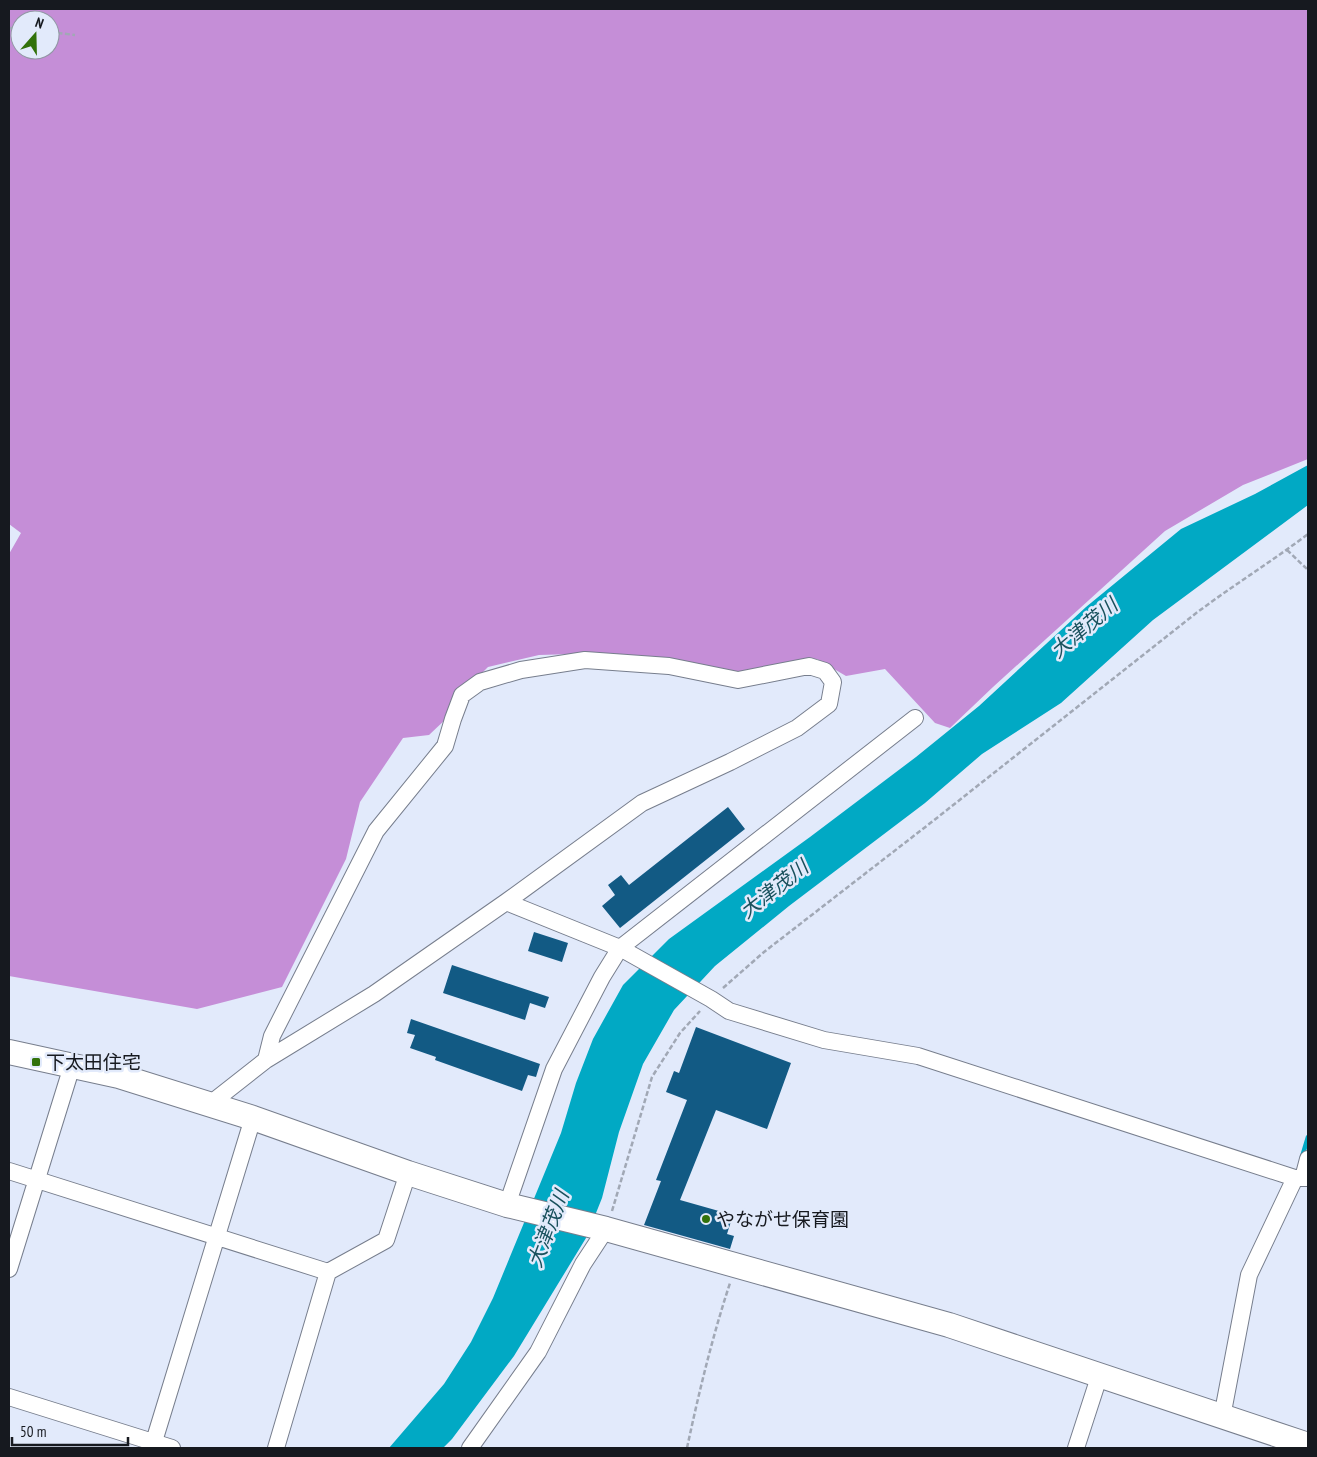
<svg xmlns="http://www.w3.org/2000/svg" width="1317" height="1457" viewBox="0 0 1317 1457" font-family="'PT Sans Narrow','Noto Sans JP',sans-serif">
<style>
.forest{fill:#c58ed7;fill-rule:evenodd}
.water{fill:#01a9c4}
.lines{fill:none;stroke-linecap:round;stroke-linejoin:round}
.stream{stroke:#01a9c4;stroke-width:4.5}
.building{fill:#125a84}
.street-casing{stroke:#777e8d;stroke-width:18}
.secondary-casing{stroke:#777e8d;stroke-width:26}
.path{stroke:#a1a8b5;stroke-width:2.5;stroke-dasharray:5 2.5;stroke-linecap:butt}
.street{stroke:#fff;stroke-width:16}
.secondary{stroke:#fff;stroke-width:24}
.poi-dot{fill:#32720b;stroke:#e2eafb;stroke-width:2}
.labels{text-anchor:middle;stroke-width:5;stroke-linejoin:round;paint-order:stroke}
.poi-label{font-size:19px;fill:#16191f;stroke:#e2eafb;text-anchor:start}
.water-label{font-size:20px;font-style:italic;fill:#1a515d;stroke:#e2eafb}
</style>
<rect width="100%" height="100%" fill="#e2eafb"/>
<path class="forest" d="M9 9H1308V459L1243 485 1165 531 993 687 950 728 935 723 885 669 846 676 817 659 743 673 686 663 610 653 539 655 488 667 467 688 466 700 429 735 403 738 360 802 346 859 282 987 197 1009 9 976V554L21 533 9 524ZM20 20H50V50H20Z"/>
<path class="water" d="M1308 465V505L1153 620 1061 703 982 754 925 803 789 906 715 966 674 1010 643 1064 619 1132 602 1198 586 1238 514 1356 452 1439 443 1448H389L444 1384 471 1342 493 1298 540 1184 561 1133 576 1083 593 1039 623 985 669 939 810 837 916 757 979 706 1086 607 1181 529 1255 494Z"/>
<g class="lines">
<path class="stream" d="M1302 1157 1308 1137"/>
</g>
<path class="building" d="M728 807 745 829 620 928 602 906 615 895 608 885 621 875 629 885Z
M534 932 568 943 562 962 528 951Z
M452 965 549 997 545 1008 530 1003 525 1020 443 993Z
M411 1019 540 1064 536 1077 528 1075 522 1091 435 1060 436 1057 410 1048 415 1035 407 1033Z
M696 1027 791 1063 767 1129 716 1110 680 1200 733 1215 727 1234 734 1236 730 1249 644 1225 661 1181 656 1180 687 1100 666 1092 674 1071 679 1073Z"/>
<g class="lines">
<g class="street-casing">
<path id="street" d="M506 902 620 948 711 999 729 1011 824 1040 918 1056 1295 1178H1308
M210 1104 266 1060 374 994 506 902 642 803 730 762 797 728 829 704 833 682 825 671 809 666 738 680 669 666 585 660 521 670 480 682 462 695 453 719 445 746 376 831 272 1036 266 1060
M9 1171 328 1272
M1303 1178 1308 1159
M507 1205 554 1069 602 977 620 948 915 718
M9 1269 72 1066
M9 1397 172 1448
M1222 1417 1249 1275 1295 1178
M152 1448 253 1118
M276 1448 328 1272 386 1240 408 1173
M470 1448 538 1352 583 1264 606 1229
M1076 1448 1100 1374"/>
</g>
<g class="secondary-casing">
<path id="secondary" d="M9 1052 119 1076 253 1118 408 1173 507 1205 606 1229 949 1325 1308 1445"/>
</g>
<path class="path" d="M9 28 20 29
M50 32 75 35
M1287 550 1308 570
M723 988 764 952 933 821 1195 614C1232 586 1271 562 1308 534
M612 1211 652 1077 680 1033 700 1011
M687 1448C699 1392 712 1338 730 1283"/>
<use href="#street" class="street"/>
<use href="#secondary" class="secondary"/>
</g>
<g class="poi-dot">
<rect x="31" y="1057" width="10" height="10" rx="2.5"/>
<circle cx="706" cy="1219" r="5"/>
</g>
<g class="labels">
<g class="poi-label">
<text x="46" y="1069">下太田住宅</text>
<text x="716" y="1226">やながせ保育園</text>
</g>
<g class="water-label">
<text transform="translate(1084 628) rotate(-40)" y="7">大津茂川</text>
<text transform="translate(774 889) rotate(-38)" y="7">大津茂川</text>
<text transform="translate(548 1229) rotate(-69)" y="7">大津茂川</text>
</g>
</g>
<rect width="1317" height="1457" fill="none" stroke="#16191f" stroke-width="20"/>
<g transform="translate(35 35) rotate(20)"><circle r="24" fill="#e2eafb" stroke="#9096a3"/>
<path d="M0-4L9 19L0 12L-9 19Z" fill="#32720b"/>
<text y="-8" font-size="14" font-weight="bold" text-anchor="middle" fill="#16191f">N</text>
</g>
<path d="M12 1437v8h116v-8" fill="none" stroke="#16191f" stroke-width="2.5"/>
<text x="20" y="1437" font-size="15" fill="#16191f" stroke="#e2eafb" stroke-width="4" paint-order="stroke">50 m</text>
</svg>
